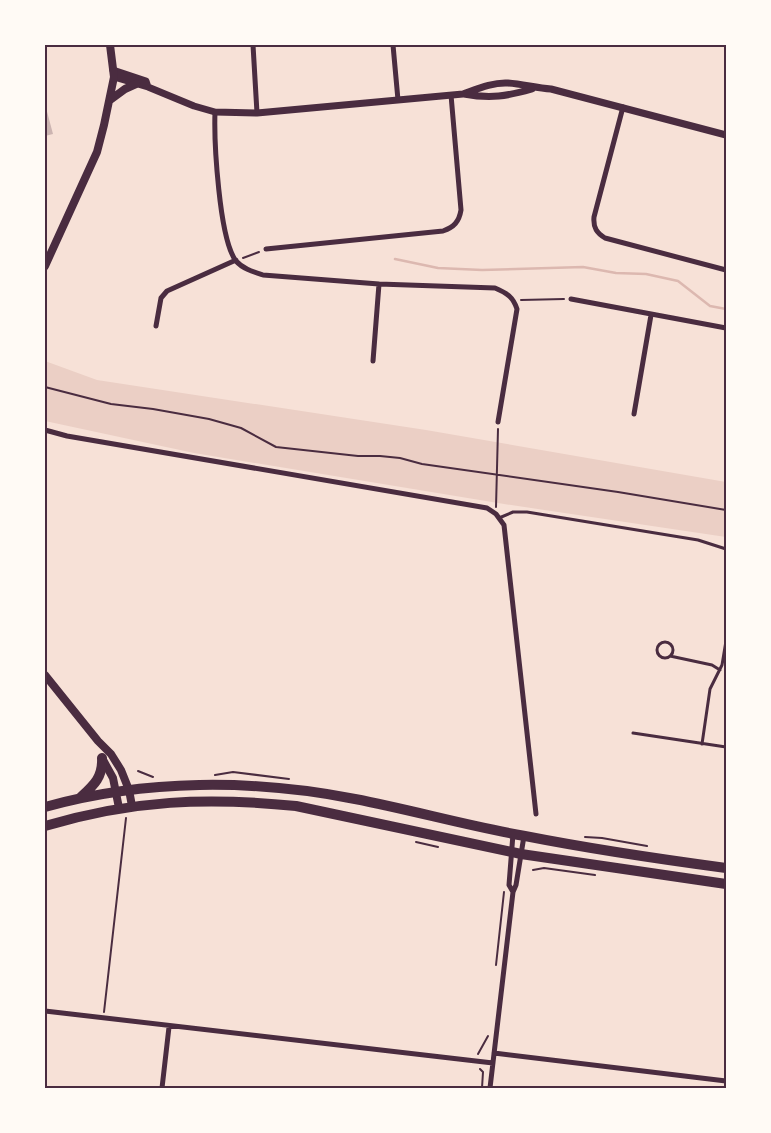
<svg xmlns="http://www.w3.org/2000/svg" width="771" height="1133" viewBox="0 0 771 1133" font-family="Arial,sans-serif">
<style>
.green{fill:#ebcfc5}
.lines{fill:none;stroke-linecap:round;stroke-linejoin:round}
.stream{stroke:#dcb8b0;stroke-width:2.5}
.building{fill:#ccb4b1}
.path{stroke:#4a2c40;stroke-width:2}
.service{stroke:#4a2c40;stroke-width:3}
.minor{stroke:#4a2c40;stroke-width:5}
.tertiary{stroke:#4a2c40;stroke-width:7}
.secondary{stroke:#4a2c40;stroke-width:8}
.trunk{stroke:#4a2c40;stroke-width:10}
.neatline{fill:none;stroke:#4a2c40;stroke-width:2}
</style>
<rect width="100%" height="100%" fill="#f7e1d7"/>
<path class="green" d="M45 361 97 380 426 430 726 482V537L504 504 194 453 45 421Z"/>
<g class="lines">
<path class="stream" d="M395 259 438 268 482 270 583 267 616 273 646 274 678 281 710 306 726 309"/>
</g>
<path class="building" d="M45 104 53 134 45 136Z"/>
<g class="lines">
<path class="path" d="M243 258 259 252
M521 300 564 299
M45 387 111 404 153 409 209 419 241 428 276 447 358 456H380L400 458 422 464 618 492 726 510
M496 507 498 429
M138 771 153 777
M215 775 233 772 289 779
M585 837 602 838 647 846
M416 842 438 847
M533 870 544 868 595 875
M496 965 504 892
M104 1012 126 818
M478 1054 488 1036
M480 1069 483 1072 482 1088"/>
<path class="service" d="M499 518 513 512H527L698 540 726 549
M657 650a8 8 0 1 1 16 0a8 8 0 1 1-16 0Z
M670 656 712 665 720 670
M633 733 726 747
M702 744 710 689 722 665 726 641"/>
<path class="minor" d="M253 45 257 113
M393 45 398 100
M623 107 594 217C593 228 597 233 605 238L726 270
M215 112C214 141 219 239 236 261 243 269 254 272 263 275L379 284 495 288C507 293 513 297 517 309L498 422
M266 249 443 231C454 227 459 222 461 210L451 95
M571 299 726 328
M156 326 161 298 167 291 236 260
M373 361 379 284
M634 414 651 315
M45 430 67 436 487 508 496 514 504 525 536 814
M513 892 509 885 513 834
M45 1011 493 1063
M494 1053 726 1081
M162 1088 169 1027
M490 1088 513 892 516 885 524 836"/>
<path class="tertiary" d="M113 70 146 81 148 87
M114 77 148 87 194 106 215 112 257 113 463 94C477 89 493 82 508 83 523 84 536 88 551 89L726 135
M464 94C491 99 507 96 532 89"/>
<path class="secondary" d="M110 100 125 89 136 84
M45 266 97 152 104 125 114 77 110 45
M45 675 98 741 111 754 121 770 129 790 132 806
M102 758 113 778 119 808"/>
<path class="trunk" d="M81 797C94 785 103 777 102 758
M45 807C145 779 253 779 355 799 412 810 468 826 525 836 591 849 659 859 726 868
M45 826C133 800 206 797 296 806L521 854 726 884"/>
</g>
<rect width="771" height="1133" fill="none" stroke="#fffaf5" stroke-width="92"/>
<rect x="46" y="46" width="679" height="1041" class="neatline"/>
</svg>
